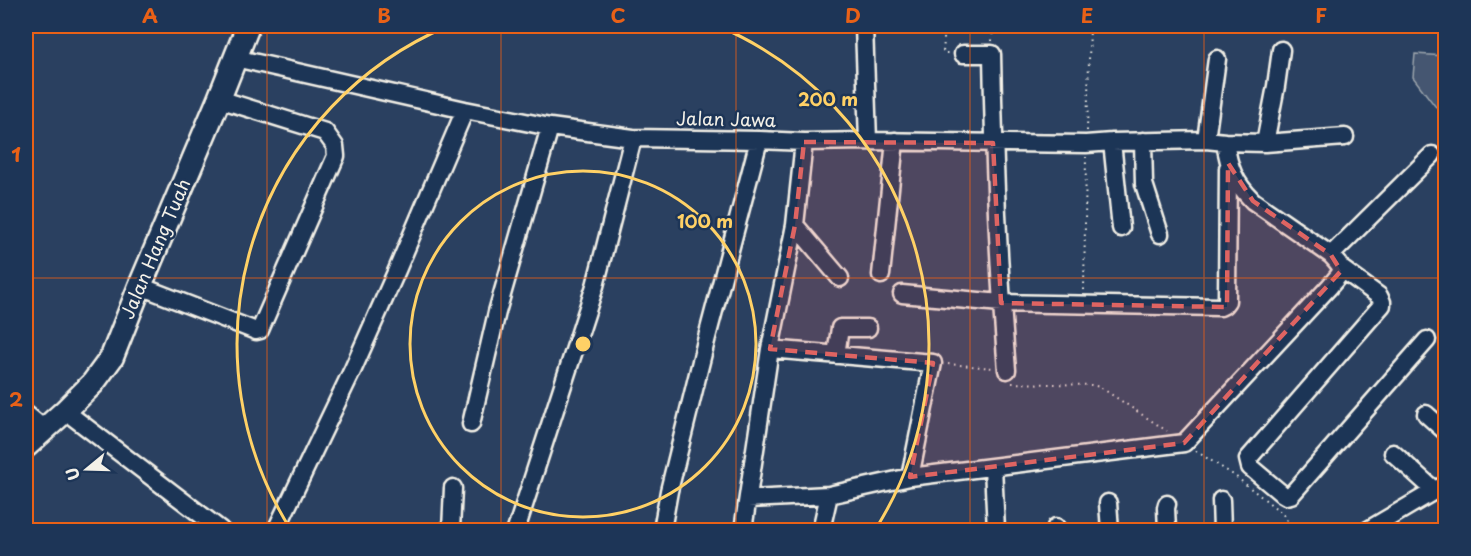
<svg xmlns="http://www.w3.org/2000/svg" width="1471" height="556" viewBox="0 0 1471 556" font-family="'Playpen Sans',sans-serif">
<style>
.green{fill:#445771;stroke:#9ca4ac;stroke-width:1.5}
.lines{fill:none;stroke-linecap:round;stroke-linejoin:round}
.minor-casing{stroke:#f4f1e8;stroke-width:21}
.major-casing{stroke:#f4f1e8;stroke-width:27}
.path{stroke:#f4f1e8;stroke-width:2;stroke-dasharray:1.5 4.5;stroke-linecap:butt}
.minor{stroke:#1d3557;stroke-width:16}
.major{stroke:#1d3557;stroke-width:22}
.marked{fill:#df6462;fill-opacity:0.2;stroke:#df6462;stroke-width:4.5;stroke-dasharray:12 8;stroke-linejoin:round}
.grid{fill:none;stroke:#e96117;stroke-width:1.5;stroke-opacity:0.55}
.ring{fill:none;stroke:#ffd166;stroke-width:3}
.labels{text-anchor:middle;stroke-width:5;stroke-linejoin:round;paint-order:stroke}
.street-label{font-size:18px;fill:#f4f1e8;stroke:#1d3557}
.centre{fill:#ffd166;stroke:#1d3557;stroke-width:3}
.ring-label{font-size:18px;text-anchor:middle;font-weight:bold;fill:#ffd166;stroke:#1d3557;stroke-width:5;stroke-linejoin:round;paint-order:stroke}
.neatline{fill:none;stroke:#e96117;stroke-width:2}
.grid-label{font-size:20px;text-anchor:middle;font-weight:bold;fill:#e96117}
</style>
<rect width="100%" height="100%" fill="#2a4060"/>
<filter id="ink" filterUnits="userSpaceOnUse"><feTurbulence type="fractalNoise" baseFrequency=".0167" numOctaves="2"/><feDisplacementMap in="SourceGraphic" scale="12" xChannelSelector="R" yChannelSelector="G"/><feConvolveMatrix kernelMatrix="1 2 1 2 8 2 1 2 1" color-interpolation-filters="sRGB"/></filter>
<g filter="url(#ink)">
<path class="green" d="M1415 54 1445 56V114L1435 106 1413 77Z"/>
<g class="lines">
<g class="minor-casing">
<path id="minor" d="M864 26 868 141
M963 54H992C994 159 998 265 1007 370
M235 58 465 110 550 127 633 138 759 140 804 142 868 141 1086 144 1112 142 1206 140 1225 142 1265 143 1345 137
M1206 140 1217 59
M1143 141 1144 184 1160 234
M1112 142 1121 228
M1265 143 1276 86 1281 50
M795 225 840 278
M1331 255 1432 155
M1342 269 1379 296 1382 302V305L1248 459 1250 467 1281 493 1286 496 1291 495 1427 340
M881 275 895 141
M140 286 256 331 260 330 336 156 335 146 325 132 219 99
M902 294 1001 303 1220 307 1224 305 1227 301 1228 168
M770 349 933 363 910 477
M836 355 840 328H868
M65 411 221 530
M26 414 44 429
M1426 414 1446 432
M471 424 497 312 550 127
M1393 453 1434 490
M993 467 996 530
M748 499 829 495 910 477 1184 443 1330 286C1343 270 1346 271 1331 255L1253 201C1234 182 1229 168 1225 142
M1221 500 1222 530
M1108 503 1110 530
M1056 527V530
M276 530 353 369 397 270 465 110
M451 530 453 488
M516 530 595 286 633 138
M662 530 669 491 706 341 759 140
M743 530 770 349 795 225 804 142
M821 530 829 495
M1167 530 1166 508 1167 504
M1368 530 1446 484"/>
</g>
<g class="major-casing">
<path id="major" d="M26 446 65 411 93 383 112 357 140 286 219 99 248 26"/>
</g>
<path class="path" d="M945 26 943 53H948
M992 41 993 26
M1087 131 1090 26
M1084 290 1086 157
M948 364 993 368
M1012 383 1091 385 1100 387 1167 431
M1196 451 1235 476 1282 513 1293 530"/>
<use href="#minor" class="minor"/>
<use href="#major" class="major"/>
</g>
</g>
<path class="marked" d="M804 142 993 143 1001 303 1227 307 1228 163 1253 201 1331 255 1341 271 1184 443 910 477 933 363 770 349 795 225Z"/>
<path class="grid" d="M267 26V530M501 26V530M736 26V530M970 26V530M1204 26V530M26 278H1446"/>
<g class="ring">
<circle cx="583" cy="344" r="173"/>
<path d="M291 530A346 346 0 0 1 448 26M718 26A346 346 0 0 1 875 530"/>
</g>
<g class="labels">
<g class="street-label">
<text transform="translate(726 120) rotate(1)" y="6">Jalan Jawa</text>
<text transform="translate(156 249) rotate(-67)" y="6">Jalan Hang Tuah</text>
</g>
</g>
<circle cx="583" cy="344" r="9" class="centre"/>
<g class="ring-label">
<text x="828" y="106">200 m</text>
<text x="705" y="228">100 m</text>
</g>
<rect width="1471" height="556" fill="none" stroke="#1d3557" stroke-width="66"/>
<g transform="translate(87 469) rotate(251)" stroke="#1d3557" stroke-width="4.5" paint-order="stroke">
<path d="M0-4.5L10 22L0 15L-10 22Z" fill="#f4f1e8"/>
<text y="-9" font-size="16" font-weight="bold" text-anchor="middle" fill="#f4f1e8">U</text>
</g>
<rect x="33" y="33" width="1405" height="490" class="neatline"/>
<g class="grid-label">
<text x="150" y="23">A</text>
<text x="384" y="23">B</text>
<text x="618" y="23">C</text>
<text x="853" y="23">D</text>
<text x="1087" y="23">E</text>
<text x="1321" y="23">F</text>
<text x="16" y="162">1</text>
<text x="16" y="407">2</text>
</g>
</svg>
